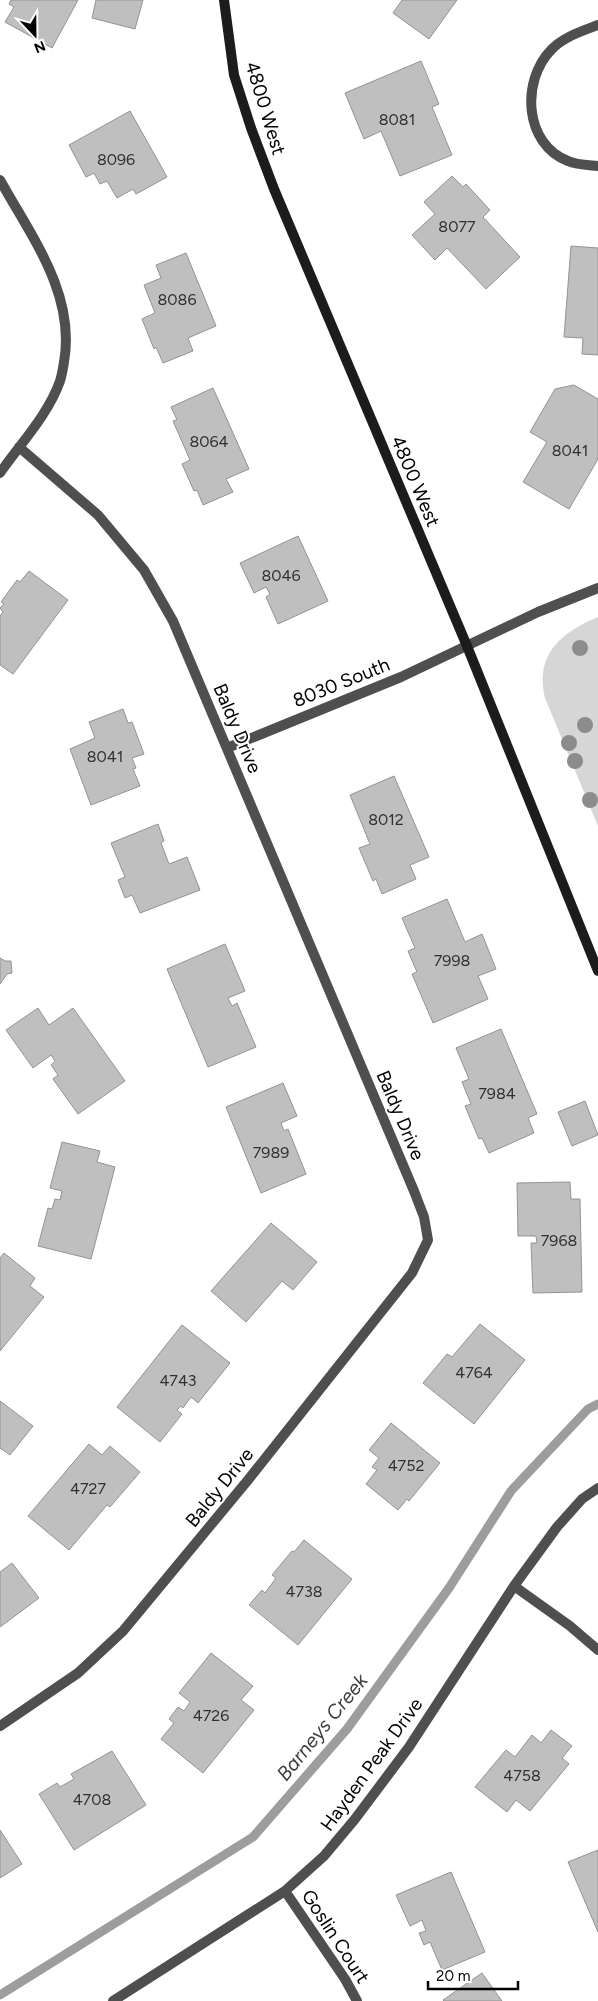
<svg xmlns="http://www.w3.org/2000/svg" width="598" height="2001" viewBox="0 0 598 2001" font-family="Figtree,sans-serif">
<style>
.green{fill:#d6d6d6}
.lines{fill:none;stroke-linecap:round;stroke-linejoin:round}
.stream{stroke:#9d9d9d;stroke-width:9}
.building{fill:#bfbfbf;stroke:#939393}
.street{stroke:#4f4f4f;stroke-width:10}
.secondary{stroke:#1c1c1c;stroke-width:10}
.tree{fill:#8c8c8c}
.labels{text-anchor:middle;stroke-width:4;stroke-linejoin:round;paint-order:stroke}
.number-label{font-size:16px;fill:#303030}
.street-label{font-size:19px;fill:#000;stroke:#fff}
.water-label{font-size:20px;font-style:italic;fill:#3e3e3e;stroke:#fff}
</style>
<rect width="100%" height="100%" fill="#fff"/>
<path class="green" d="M598 617V826L545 698C534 654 562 632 598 617Z"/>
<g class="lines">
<path class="stream" d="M0 1995 253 1837 347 1729 449 1588 511 1491 588 1409 598 1404"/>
</g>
<path class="building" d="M11 0H78L52 48 5 22 14 7 9 4Z
M96 0H143L135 29 92 18Z
M402 0H457L429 39 393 13Z
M421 61 439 104 432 107 452 155 400 176 381 131 364 139 345 93Z
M130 111 167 177 136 194 133 189 117 198 107 181 100 184 94 173 86 177 69 145Z
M452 176 463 187 466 184 490 210 483 217 520 257 486 289 447 248 435 260 412 235 435 214 424 202Z
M571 246 598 248V355L582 354 583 338 564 337Z
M186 253 216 326 188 338 193 351 163 363 156 347 154 349 142 319 155 313 144 285 161 278 156 265Z
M574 385 598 399V459L569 509 523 482 547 442 530 432 555 389Z
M213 388 249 469 226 479 233 492 203 505 197 490 194 491 182 464 190 460 173 421 177 420 171 407Z
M298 536 328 601 278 624 266 597 270 594 266 587 254 593 240 563Z
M29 571 68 600 13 674 0 665V616L3 612 0 608 4 604 1 602 17 580 20 582Z
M123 709 128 723 132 722 144 754 132 758 136 768 133 769 140 786 91 805 70 749 95 738 89 722Z
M394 776 429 857 410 865 416 879 382 894 376 879 373 881 359 848 370 844 350 795Z
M158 824 164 841 161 843 169 864 187 857 200 890 140 913 132 895 125 898 118 880 125 877 111 843Z
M447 899 465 942 482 934 496 969 478 976 488 999 433 1023 412 974 417 972 408 951 415 948 402 918Z
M225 944 245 991 228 998 232 1006 237 1003 256 1047 208 1067 167 969Z
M0 958 5 961H11L12 973 7 974 0 984Z
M38 1008 49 1025 73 1008 125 1081 78 1114 53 1079 58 1075 51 1065 55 1061 51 1055 33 1068 6 1030Z
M501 1029 537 1114 528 1118 534 1133 489 1153 482 1138 479 1139 465 1106 471 1104 462 1082 469 1079 456 1048Z
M283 1083 297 1116 281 1123 284 1131 288 1129 306 1174 261 1193 226 1107Z
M585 1101 598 1135 572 1146 558 1112Z
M62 1142 100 1151 97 1162 115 1167 91 1259 38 1246 48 1208 52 1209 55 1199 60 1200 62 1191 50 1188Z
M570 1182 571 1199H580L582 1292 533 1293 531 1243H537L536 1236H518L517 1183Z
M271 1223 317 1262 293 1290 282 1281 246 1322 211 1291Z
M4 1253 35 1278 30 1286 44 1297 0 1351V1258Z
M480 1324 525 1360 474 1424 423 1383 447 1354 452 1357Z
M182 1325 230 1363 198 1403 191 1397 183 1408 181 1406 177 1410 182 1414 160 1442 117 1407Z
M0 1401 33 1426 10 1455 0 1448Z
M391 1423 440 1463 409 1501 407 1499 398 1510 366 1484 377 1470 372 1467 379 1458 369 1450Z
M89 1444 102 1455 110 1446 140 1472 110 1507 107 1505 69 1550 28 1516Z
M304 1540 352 1579 298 1645 249 1605 262 1590 265 1593 276 1578 272 1575 292 1551 294 1552Z
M12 1563 39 1598 0 1627V1572Z
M211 1653 253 1686 241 1700 254 1710 203 1773 161 1739 174 1723 169 1719 178 1707 184 1711 190 1702 179 1693Z
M551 1730 572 1746 562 1758 569 1764 530 1811 516 1800 507 1812 475 1787 506 1750 515 1757 532 1735 541 1743Z
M112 1751 146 1805 74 1850 39 1794 57 1783 60 1787 74 1779 71 1774Z
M0 1830 22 1864 0 1878Z
M598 1850V1932L568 1862Z
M451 1872 485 1952 442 1970 430 1942 424 1945 419 1933 426 1931 422 1920 410 1926 396 1895Z
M482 1973 502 2001H444L443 2000Z"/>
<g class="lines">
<path class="street" d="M598 25C582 31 563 37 551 50 521 81 524 144 568 161 577 165 588 165 598 166
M0 180C31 236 76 294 64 362 63 368 62 375 60 381 48 415 21 443 0 473
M227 748 401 677 538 612 598 588
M514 1586 570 1626 598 1650
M0 1726 78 1673 123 1631 248 1480 412 1273 428 1240 424 1217 414 1191 173 621 144 570 98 515 19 447
M285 1891 345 1979 357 2001
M113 2001 285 1891 324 1856 355 1819 409 1747 514 1586 557 1527 582 1499 598 1488"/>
<path class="secondary" d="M224 0 234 75 251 128 274 189 467 646 598 971"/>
</g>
<g class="tree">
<circle cx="580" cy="648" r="8"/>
<circle cx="585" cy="725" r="8"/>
<circle cx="569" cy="743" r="8"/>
<circle cx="575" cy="761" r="8"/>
<circle cx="590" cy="800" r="8"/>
</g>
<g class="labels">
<g class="number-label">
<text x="397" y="125">8081</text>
<text x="116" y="165">8096</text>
<text x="457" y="232">8077</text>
<text x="177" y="305">8086</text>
<text x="209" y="447">8064</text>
<text x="570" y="456">8041</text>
<text x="281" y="581">8046</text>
<text x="105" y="762">8041</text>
<text x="386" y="825">8012</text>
<text x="452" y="966">7998</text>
<text x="497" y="1099">7984</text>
<text x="271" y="1158">7989</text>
<text x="559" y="1246">7968</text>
<text x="474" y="1378">4764</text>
<text x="178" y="1386">4743</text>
<text x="406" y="1471">4752</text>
<text x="88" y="1494">4727</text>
<text x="304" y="1597">4738</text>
<text x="211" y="1721">4726</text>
<text x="522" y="1781">4758</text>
<text x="92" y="1805">4708</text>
</g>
<g class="street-label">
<text transform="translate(266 108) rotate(73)" y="7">4800 West</text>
<text transform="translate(416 481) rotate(67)" y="7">4800 West</text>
<text transform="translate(341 682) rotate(-22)" y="7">8030 South</text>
<text transform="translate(238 728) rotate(67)" y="7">Baldy Drive</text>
<text transform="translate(401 1115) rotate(67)" y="7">Baldy Drive</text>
<text transform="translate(219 1487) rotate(-51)" y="7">Baldy Drive</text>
<text transform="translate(371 1764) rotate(-54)" y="7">Hayden Peak Drive</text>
<text transform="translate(336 1936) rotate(57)" y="7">Goslin Court</text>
</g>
<g class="water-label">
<text transform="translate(322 1727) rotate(-51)" y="7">Barneys Creek</text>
</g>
</g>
<g transform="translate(35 35) rotate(158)" stroke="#ffffff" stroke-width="4" paint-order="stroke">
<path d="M0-4L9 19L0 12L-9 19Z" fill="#000000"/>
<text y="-8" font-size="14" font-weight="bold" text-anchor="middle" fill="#000000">N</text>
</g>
<path d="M428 1981v8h90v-8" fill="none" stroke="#000000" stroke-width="2.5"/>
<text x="436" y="1981" font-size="15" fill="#000000" stroke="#ffffff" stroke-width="4" paint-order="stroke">20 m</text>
</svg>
